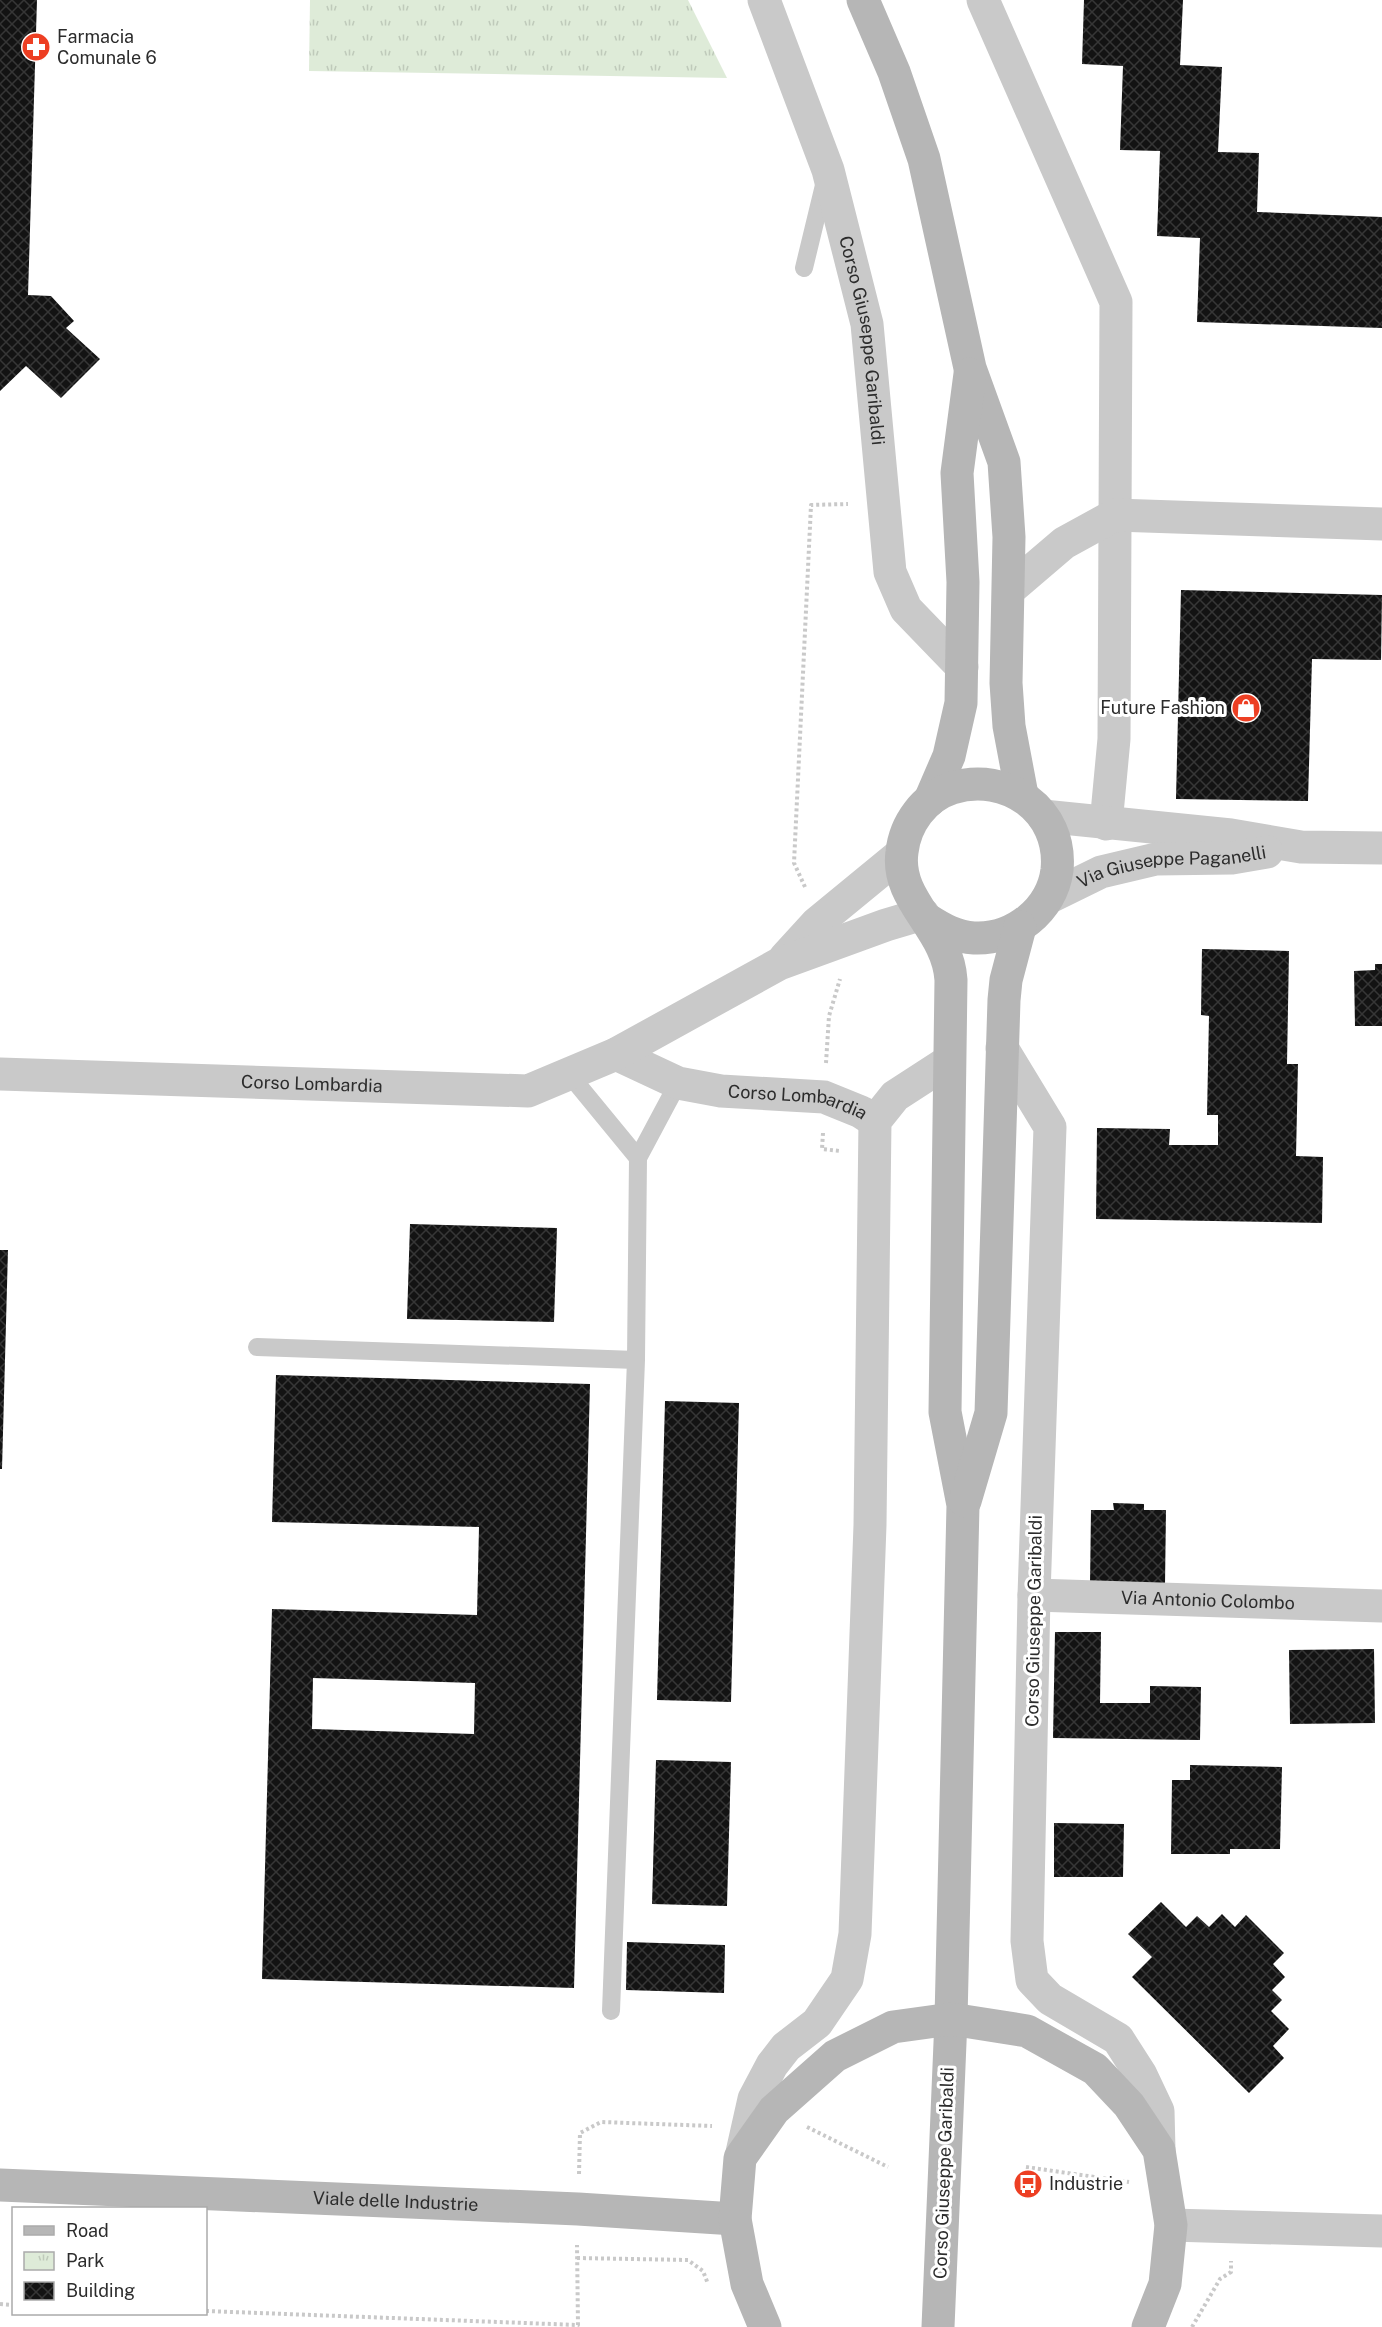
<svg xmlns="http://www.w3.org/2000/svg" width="1382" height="2327" viewBox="0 0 1382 2327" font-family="'Public Sans',sans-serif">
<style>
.park{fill:url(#park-tufts)}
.building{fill:url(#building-cross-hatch);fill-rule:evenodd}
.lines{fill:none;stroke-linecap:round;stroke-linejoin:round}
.path{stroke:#c9c9c9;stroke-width:4;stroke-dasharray:3 3;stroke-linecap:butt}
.lane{stroke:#c9c9c9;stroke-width:18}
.street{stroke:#c9c9c9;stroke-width:33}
.secondary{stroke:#b6b6b6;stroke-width:33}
.labels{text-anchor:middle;stroke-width:6;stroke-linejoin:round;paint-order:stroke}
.poi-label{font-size:18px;fill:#2c2c2c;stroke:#fff;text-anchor:start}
.street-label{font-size:18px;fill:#2c2c2c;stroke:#fff}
</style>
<defs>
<pattern id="park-tufts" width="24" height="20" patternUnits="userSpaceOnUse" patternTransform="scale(1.5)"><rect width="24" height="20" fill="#deebd8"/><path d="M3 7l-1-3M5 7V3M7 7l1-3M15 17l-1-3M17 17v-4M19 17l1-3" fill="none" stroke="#bfcaba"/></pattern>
<pattern id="building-cross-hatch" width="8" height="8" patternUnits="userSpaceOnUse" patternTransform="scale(1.5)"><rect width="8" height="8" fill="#131313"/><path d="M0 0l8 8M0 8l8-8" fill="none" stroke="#363636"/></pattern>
</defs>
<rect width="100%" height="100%" fill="#fff"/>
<path class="park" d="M310 0H688L727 78 309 71Z"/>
<path class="building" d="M0 0H37L28 295 51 296 74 321 66 328 100 359 61 398 26 366 0 391Z
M1084 0H1183L1180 65 1222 67 1218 152 1259 153 1257 212 1382 217V328L1197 322 1200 238 1157 236 1160 151 1120 150 1123 66 1082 64Z
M1181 590 1382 595 1381 660 1312 659 1308 801 1176 799Z
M1202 949 1289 951 1287 1064H1298L1296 1156 1323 1157 1322 1223 1096 1219 1097 1128 1170 1129 1169 1145H1218V1115H1207L1209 1016 1201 1015Z
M1375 964H1382V1026H1355L1354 971 1375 970Z
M410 1224 557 1228 554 1322 407 1319Z
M0 1250H8L2 1469H0Z
M276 1375 590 1384 574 1988 262 1979 272 1609 477 1615 479 1527 272 1522ZM313 1678 475 1683 474 1734 312 1729Z
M665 1401 739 1403 731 1702 657 1700Z
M1113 1503 1144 1504V1510H1166L1165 1585 1090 1584 1091 1510H1114Z
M1055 1632H1101L1100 1703H1150V1686L1201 1687 1200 1740 1053 1738Z
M1374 1649 1375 1723 1290 1724 1289 1650Z
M656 1760 731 1762 727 1906 652 1904Z
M1190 1765 1282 1767 1280 1849H1230V1854H1171L1172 1780H1190Z
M1054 1823 1124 1824 1123 1877H1054Z
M1161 1902 1186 1927 1197 1916 1209 1927 1222 1914 1235 1927 1246 1915 1284 1953 1273 1964 1285 1977 1272 1990 1282 2000 1271 2011 1289 2029 1273 2046 1284 2058 1249 2093 1132 1977 1152 1957 1128 1934Z
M627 1942 725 1945 724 1993 626 1990Z"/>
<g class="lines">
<path class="path" d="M805 887 794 863 811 505 848 504
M826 1063 829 1016 840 979
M823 1133 822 1149 840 1151
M807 2127 888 2167
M1026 2167 1129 2182
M579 2174 580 2133 601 2122 712 2126
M577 2258 688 2260 703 2271 708 2284
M0 2304 14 2305
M206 2311 578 2325 577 2245
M1192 2327 1220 2279 1231 2272V2261"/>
<path class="lane" d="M804 268 825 181
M569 1074 638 1158
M257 1347 636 1360
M611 2011 636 1360 638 1158 678 1083"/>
<g class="street">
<path id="s1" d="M764 0 828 170 867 324 890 572 906 609 962 667"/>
<path d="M983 0 1116 302 1114 739 1106 824"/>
<path d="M1009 590 1064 543 1115 515 1382 524"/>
<path d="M1043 816 1231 835 1301 847 1382 848"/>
<path id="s2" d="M1048 898 1101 872 1156 859 1232 858 1267 852"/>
<path d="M785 958 817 923 901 854"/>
<path d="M1002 1048 1050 1127 1034 1595 1027 1941 1032 1980 1050 1999 1118 2039 1141 2075 1158 2111 1159 2150"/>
<path id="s3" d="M616 1054 678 1083 721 1091 824 1097 861 1112 875 1121"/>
<path id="s4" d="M0 1074 528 1091 616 1054 779 964 886 925 923 914"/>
<path id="s5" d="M1034 1595 1382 1606"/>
<path d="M741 2157 754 2099 772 2065 786 2047 817 2023 847 1979 855 1934 870 1525 875 1121 895 1096 949 1061"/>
<path d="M1171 2225 1382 2231"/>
</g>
<g class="secondary">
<path d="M863 0 894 72 924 159 970 368 1004 462 1009 537 1006 683 1009 726 1022 795"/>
<path d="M930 800 949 756 961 703 963 582 957 473 970 374"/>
<path d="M928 920C942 929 956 937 974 938 1014 940 1052 910 1057 870 1063 810 1006 771 952 788 924 797 905 824 902 852 895 901 948 928 951 980L945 1412 963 1505 951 2019 938 2327"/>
<path d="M965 1501 991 1413 1004 1000 1006 980 1020 927"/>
<path id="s6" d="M0 2185 578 2209 735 2219"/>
<path d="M765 2327 747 2284 735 2219 740 2158 774 2110 835 2056 893 2027 951 2019 1027 2031 1095 2069 1129 2105 1159 2150 1171 2225 1165 2284 1148 2327"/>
</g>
</g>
<defs>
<g id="pharmacy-disc" transform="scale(1.5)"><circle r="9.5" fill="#ed3f23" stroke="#fff"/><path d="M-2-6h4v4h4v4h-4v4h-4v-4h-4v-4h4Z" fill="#fff"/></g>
<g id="shop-disc" transform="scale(1.5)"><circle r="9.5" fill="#ed3f23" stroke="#fff"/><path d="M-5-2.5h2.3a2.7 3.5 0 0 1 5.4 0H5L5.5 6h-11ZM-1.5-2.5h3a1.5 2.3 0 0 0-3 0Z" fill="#fff"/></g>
<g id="bus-disc" transform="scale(1.5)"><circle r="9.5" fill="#ed3f23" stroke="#fff"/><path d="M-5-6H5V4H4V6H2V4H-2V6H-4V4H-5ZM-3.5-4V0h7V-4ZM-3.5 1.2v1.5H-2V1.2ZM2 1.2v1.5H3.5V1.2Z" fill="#fff"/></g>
</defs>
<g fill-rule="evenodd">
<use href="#pharmacy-disc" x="36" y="47"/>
<use href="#shop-disc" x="1246" y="708"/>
<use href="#bus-disc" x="1028" y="2184"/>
</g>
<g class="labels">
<g class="poi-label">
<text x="57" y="43">Farmacia<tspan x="57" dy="21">Comunale 6</tspan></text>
<text x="1225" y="714" text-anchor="end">Future Fashion</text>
<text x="1049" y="2190">Industrie</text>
</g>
<g class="street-label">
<text dy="6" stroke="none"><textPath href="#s1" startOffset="356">Corso Giuseppe Garibaldi</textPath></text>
<text dy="6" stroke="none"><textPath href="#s2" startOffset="130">Via Giuseppe Paganelli</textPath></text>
<text dy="6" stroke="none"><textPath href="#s4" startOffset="312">Corso Lombardia</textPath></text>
<text dy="6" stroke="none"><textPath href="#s3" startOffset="190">Corso Lombardia</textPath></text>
<text dy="6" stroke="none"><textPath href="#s5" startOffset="174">Via Antonio Colombo</textPath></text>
<text transform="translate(1034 1621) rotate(-89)" y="6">Corso Giuseppe Garibaldi</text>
<text transform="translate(944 2173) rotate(-88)" y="6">Corso Giuseppe Garibaldi</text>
<text dy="6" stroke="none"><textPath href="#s6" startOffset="396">Viale delle Industrie</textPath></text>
</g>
</g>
<rect x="12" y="2207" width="195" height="108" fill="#ffffff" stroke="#ababab" stroke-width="1.5"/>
<rect x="24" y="2226" width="30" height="9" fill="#b6b6b6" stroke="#ababab" stroke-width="1.5"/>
<text x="66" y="2237" font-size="18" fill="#2c2c2c">Road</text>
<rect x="24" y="2252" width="30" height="18" fill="url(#park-tufts)" stroke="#ababab" stroke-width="1.5"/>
<text x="66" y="2267" font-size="18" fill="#2c2c2c">Park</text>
<rect x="24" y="2282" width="30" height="18" fill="url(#building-cross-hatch)" stroke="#ababab" stroke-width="1.5"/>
<text x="66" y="2297" font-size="18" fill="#2c2c2c">Building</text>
</svg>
